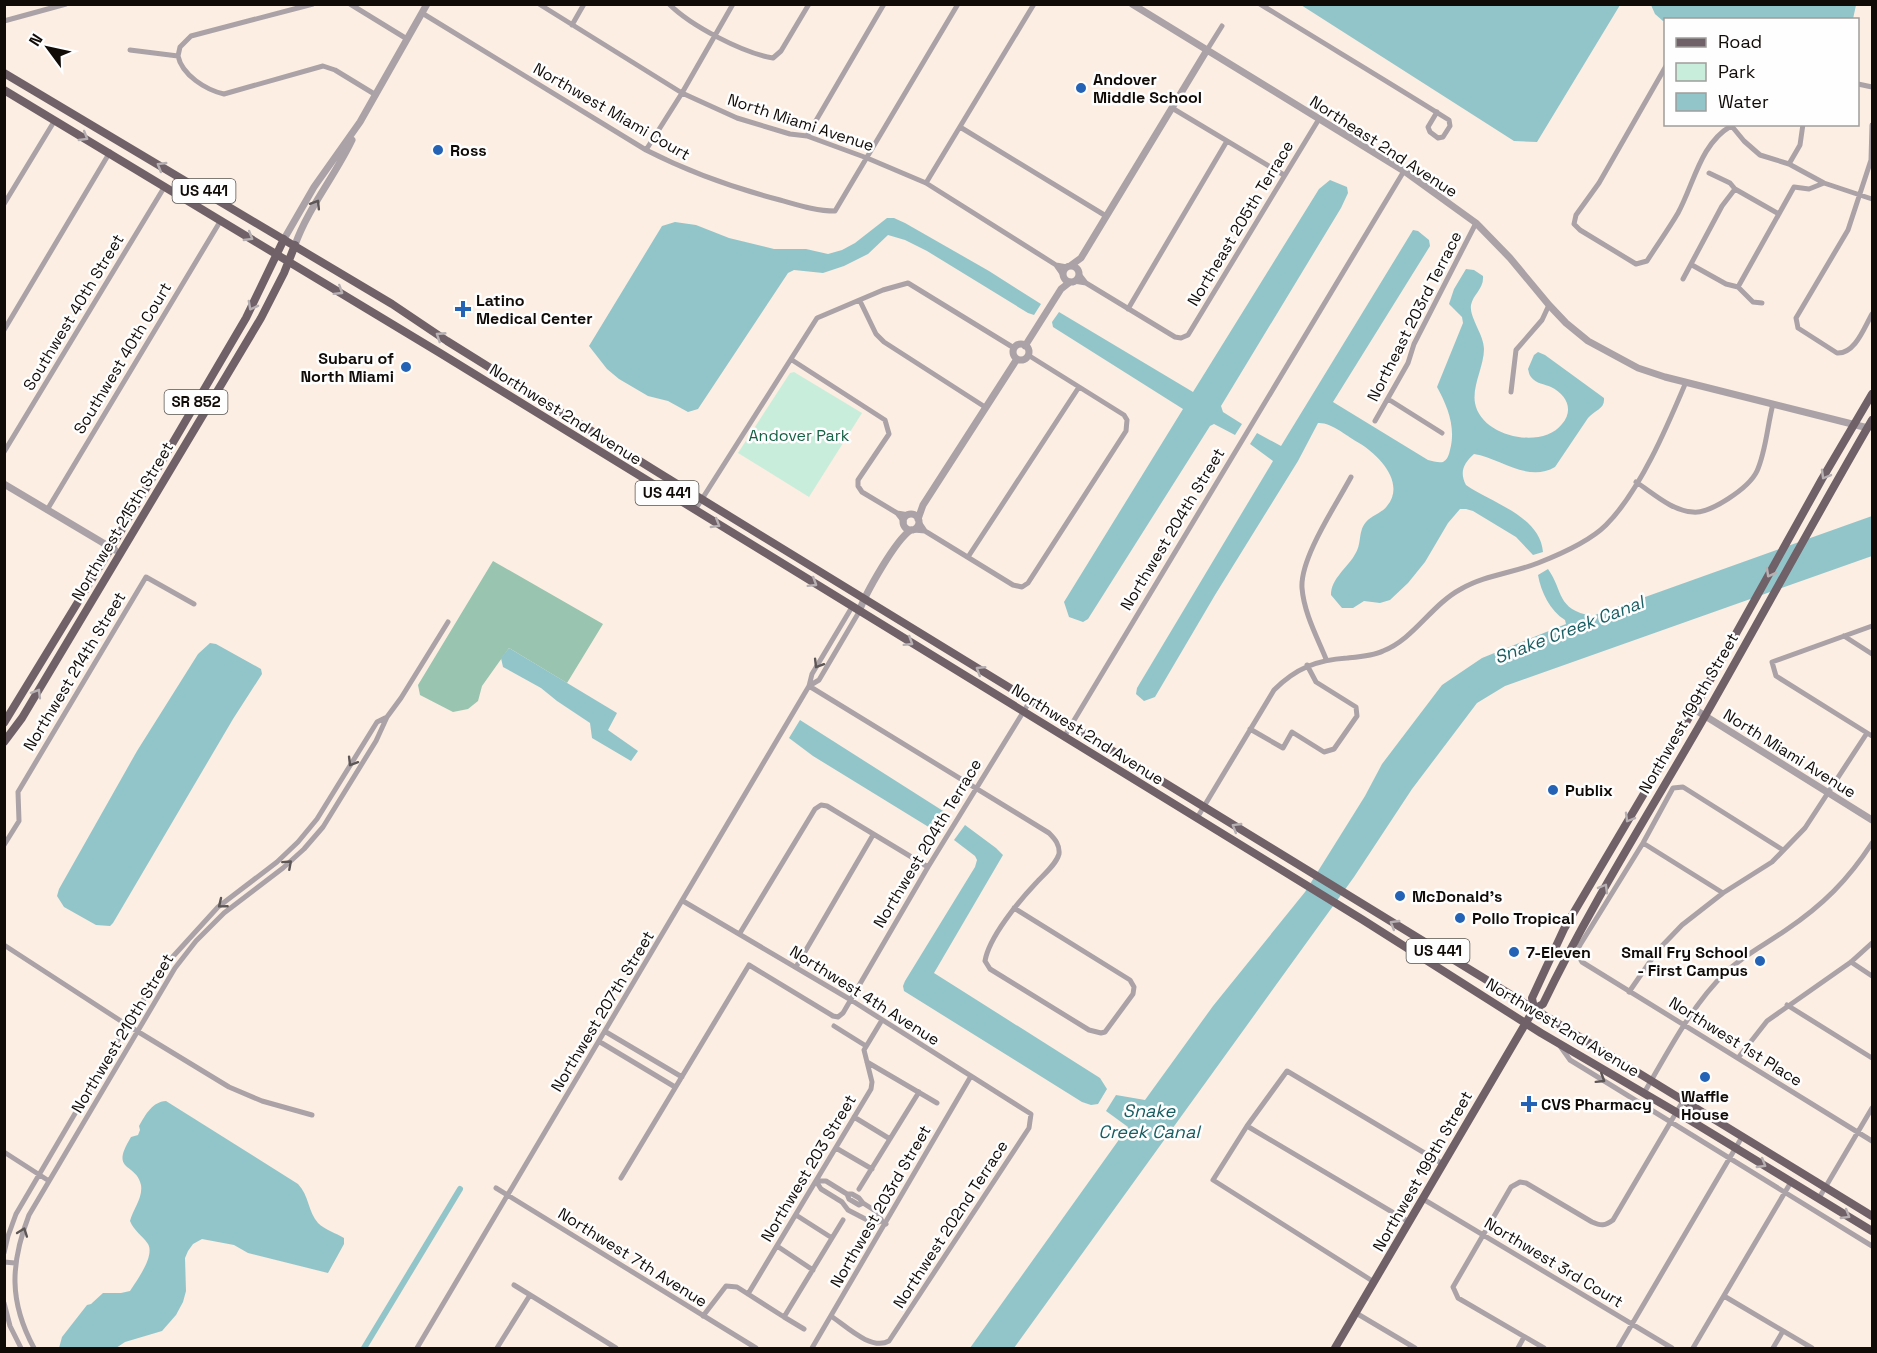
<svg xmlns="http://www.w3.org/2000/svg" width="1877" height="1353" viewBox="0 0 1877 1353" font-family="'Space Grotesk',sans-serif">
<style>
.green{fill:#c8eedb}
.forest{fill:#99c4af}
.water{fill:#92c5c9}
.lines{fill:none;stroke-linecap:round;stroke-linejoin:round}
.canal{stroke:#92c5c9;stroke-width:6}
.minor{stroke:#aaa2a6;stroke-width:5}
.tertiary{stroke:#aaa2a6;stroke-width:7}
.primary{stroke:#706168;stroke-width:8}
.oneway{stroke:#b7b0b3}
.oneway2{stroke:#5d5656}
.poi-dot{fill:#2362b4;stroke:#fefefe;stroke-width:2}
.labels{text-anchor:middle;stroke-width:5;stroke-linejoin:round;paint-order:stroke}
.shield{fill:#fefefe;stroke:#575451;stroke-width:1.5}
.shield-label{font-size:15px;font-weight:bold;fill:#100b07}
.poi-label{font-size:16px;font-weight:bold;fill:#100b07;stroke:#fefefe;text-anchor:start}
.street-label{font-size:16px;fill:#100b07;stroke:#fefefe}
.park-label{font-size:16px;fill:#166146;stroke:#fefefe}
.water-label{font-size:18px;font-style:italic;fill:#175d62;stroke:#fefefe}
</style>
<rect width="100%" height="100%" fill="#fceee3"/>
<path class="green" d="M794 372 862 413 809 497 738 453 790 373Z"/>
<path class="forest" d="M493 561 603 624 567 683 509 648 482 686 478 701 468 709 453 712 420 695 418 685Z"/>
<path class="water" d="M1301 5 1620 4V5L1537 142 1514 141Z
M1651 5V4L1856 5 1853 19 1666 20 1663 21 1655 14Z
M1330 180 1347 187 1348 193 1341 208 1221 406 1223 412 1242 424 1235 435 1214 424 1210 426 1088 619 1083 622 1069 617 1064 602 1183 409 1053 327 1052 322 1059 312 1193 392 1319 189Z
M887 218H894L905 223 989 271 1041 304 1034 315 1028 313 927 251 905 240 888 235 868 254 844 266 823 273 794 270 788 273 698 409 688 412 668 401 648 396 619 379 607 369 589 346 662 226 675 222 696 225 729 238 774 249H806L828 254 842 250 855 243Z
M1413 230 1418 231 1429 240 1430 246 1333 402 1428 460C1433 461 1438 463 1443 462 1447 460 1449 455 1450 450 1456 428 1448 407 1437 387L1463 323 1462 317 1449 304 1454 289 1466 269 1474 270 1483 276C1484 289 1473 294 1471 305 1469 317 1484 335 1484 349 1484 366 1472 386 1475 403 1481 437 1542 450 1562 424 1574 410 1567 395 1551 387 1545 384 1536 384 1531 377 1529 375 1529 372 1528 369L1534 355 1538 352 1545 355 1604 398C1605 409 1595 410 1588 418L1555 467C1528 483 1500 458 1474 454 1464 463 1459 472 1466 485 1492 503 1540 516 1543 552L1533 555 1516 537 1473 511 1466 509H1460L1448 523 1425 562 1408 583 1390 600 1380 603 1364 601 1353 608H1342L1331 595C1331 579 1346 569 1354 556 1363 543 1357 533 1366 522 1372 515 1382 513 1387 506 1406 483 1379 455 1359 443 1348 437 1331 422 1318 423L1298 461 1215 595 1155 697 1144 701 1136 694 1137 688 1273 461 1250 444 1257 433 1281 446Z
M1872 516V556L1505 686 1477 703 1412 789 1354 877 1014 1348H970L1128 1127 1106 1111 1116 1095 1145 1100 1213 1006 1305 892 1365 796 1382 764 1442 685 1482 658 1566 624 1565 620C1550 611 1541 592 1538 575L1548 569C1564 592 1556 609 1592 616Z
M210 643 216 644 261 669 262 674 233 719 113 923 110 926 96 925 64 907 57 896 59 889 137 751 198 654Z
M509 648 617 713 608 730 638 751 631 761 592 738 590 723 557 701 541 688 503 667 501 658Z
M800 720 951 816 940 834 813 756 789 738Z
M965 825 996 848 1003 855 934 973 1100 1078 1107 1089 1098 1104 1091 1105 1082 1102 904 991 903 986 905 981 975 867 977 860 975 856 954 840Z
M166 1101 298 1184C309 1195 308 1212 318 1223 325 1230 336 1233 344 1238V1244L328 1273 248 1253 234 1245 202 1239 193 1244 188 1251 185 1258 186 1291 183 1302 176 1315 162 1331 125 1342 116 1348H59L62 1337 87 1305 91 1304 103 1293H121L130 1291C137 1280 155 1256 148 1244 142 1235 134 1231 130 1221 133 1209 143 1198 141 1185 136 1162 109 1173 131 1137L138 1135 140 1130 139 1126C146 1114 152 1102 166 1101Z"/>
<g class="lines">
<path class="canal" d="M364 1348 460 1189"/>
<path class="minor" d="M350 4 407 39
M539 4 682 93 737 118 790 134 807 136 867 158 926 183 1056 265
M669 4C691 26 743 53 773 58L781 51 809 4
M1260 4C1323 43 1387 81 1449 120L1450 126 1443 137 1438 138 1430 132 1428 127 1437 112
M422 13 646 150C689 172 734 188 780 200 798 205 816 211 835 211L958 4
M4 21 66 4
M572 25 584 4
M130 50 178 56C182 75 206 90 224 94L323 66 335 70 376 95
M1207 50 1222 26
M178 56 180 47 191 36 313 4
M1666 66 1599 183 1576 215 1574 224 1580 230 1636 264 1647 261C1657 245 1668 230 1678 213 1694 184 1700 144 1731 126
M1858 84 1872 87
M1172 108 1284 175
M1730 124 1744 141 1760 155 1789 164 1824 183 1872 199
M1872 125 1871 160 1848 230 1796 318 1798 328 1837 353C1855 354 1864 328 1872 314
M960 127 1106 216
M807 136 884 4
M646 150 682 93 733 4
M1789 164 1800 145 1803 124
M1709 173 1730 183 1735 189 1779 214
M926 183 1034 4
M4 204 55 120
M1692 265 1726 284 1738 287 1753 302 1762 303
M1063 275 1056 265 1067 267
M1683 279 1722 206 1735 189
M1074 281 1086 283 1079 274
M1086 283 1175 337 1181 338 1188 335 1319 119
M1738 287 1794 187 1809 189 1824 183
M860 301 876 334 884 342 985 407
M1128 309 1227 141
M4 330 110 152
M792 360 885 420 889 434 858 480V486L862 492 897 513
M1511 392 1516 350 1542 320 1549 305
M1388 399 1442 433
M1375 421 1408 363 1414 344 1476 223
M4 452 165 186
M1636 482C1653 493 1672 511 1693 512 1710 514 1749 488 1757 471 1766 451 1767 427 1773 404
M47 510 221 220
M695 510 817 318 883 290 908 283 1014 348
M904 522 897 513 909 515
M914 530 925 531 919 522
M925 531 1013 585 1022 587 1028 583 1126 431 1127 420 1124 415 1028 355
M968 557 1079 387
M1872 626 1772 662 1776 676 1872 736
M1844 636 1872 654
M1326 659C1317 637 1304 613 1302 588 1300 558 1336 505 1351 477
M809 686 1049 833C1055 839 1060 845 1059 854 1056 865 1043 875 1036 883 1019 901 989 937 985 961L990 969 1089 1030 1101 1033 1105 1032 1133 994 1134 987 1130 980 1014 908
M809 686 819 680 859 612
M1250 729 1283 748 1292 732 1324 752 1334 749 1357 716 1356 707 1316 682 1307 665
M1064 737 1404 171
M1197 818 1274 690C1296 668 1317 660 1347 658 1358 657 1373 656 1383 651 1414 639 1431 605 1461 589 1485 575 1513 573 1538 563 1561 554 1589 542 1606 525 1640 491 1667 427 1686 382
M1643 843 1723 893
M4 845 19 821 18 792 146 577 194 604
M1783 850 1683 787 1673 788 1643 843 1580 945 1577 954 1582 962 1872 1141
M683 901 851 1000 1031 1114 1029 1128 889 1341C871 1351 846 1326 831 1316
M740 933 815 809 821 805 827 806 928 867
M4 945 127 1025 229 1087 262 1101 312 1115
M1851 962 1872 976
M796 967 873 835
M1629 992 1658 950 1682 925 1723 893 1772 862 1805 828 1867 733
M1787 1005 1872 1058
M834 1026 866 1046
M606 1032 682 1077
M600 1042 675 1087
M1560 1046 1570 1060 1588 1071 1872 1246
M1738 1058 1767 1021 1851 962 1872 943
M867 1062 937 1103
M1644 1093C1668 1052 1691 1006 1726 972 1744 955 1766 944 1786 930 1823 905 1848 880 1872 843
M854 1117 890 1139
M1247 1126 1409 1222
M836 1148 872 1169
M4 1152 49 1181
M621 1178 749 965 833 1016 838 1017 843 1013 928 867 1030 701
M816 1181H826L847 1194H852L859 1198 863 1203 877 1212 882 1221 886 1224
M816 1181 821 1189 842 1202 848 1210 873 1223 882 1221
M496 1188 756 1348
M859 1189 919 1092
M847 1194 849 1199 859 1205 863 1203
M1819 1198 1872 1108
M1423 1199 1672 1348
M832 1238 843 1220
M777 1246 813 1270
M4 1253 8 1236 16 1214 127 1025 168 962 218 907 277 862 298 842 317 819 377 722 387 717
M4 1262 15 1263
M1374 1282 1213 1180 1247 1126 1287 1071 1443 1164
M514 1285 616 1348
M748 1294 871 1089 872 1082 864 1050 882 1020
M1724 1296 1812 1348
M4 1303 10 1326 21 1348
M1356 1313 1415 1348
M703 1316 726 1286 737 1287 784 1317 832 1238 796 1215
M784 1317 804 1329
M34 1348C9 1302 10 1264 29 1215L175 968 196 941 224 913 283 868 304 849 323 827 376 741 387 717 401 698 448 622
M417 1348 809 686 812 674 852 607
M497 1348 530 1295
M812 1348 971 1076
M1518 1348 1524 1337
M1544 1348 1458 1298 1453 1287 1511 1187 1520 1182 1526 1183 1592 1222C1601 1226 1605 1226 1613 1220L1683 1101
M1618 1348 1742 1137
M1693 1348 1791 1182
M1773 1348 1783 1331"/>
<path class="tertiary" d="M1132 4 1404 171 1476 223 1510 258 1549 305 1566 323 1588 341 1638 368 1665 377 1868 428
M284 239 314 187 360 122 427 4
M295 245C308 208 335 176 352 140
M1070 266 1081 258 1207 50
M1063 274a8 8 0 1 1 16 0a8 8 0 1 1-16 0Z
M1013 352a8 8 0 1 1 16 0a8 8 0 1 1-16 0Z
M1025 346 1061 289 1070 282
M4 484 115 550
M903 522a8 8 0 1 1 16 0a8 8 0 1 1-16 0Z
M918 519 923 505 1017 359
M859 612C865 594 896 539 911 530
M1694 709 1872 820"/>
<path class="primary" d="M4 73 392 304 447 341 659 473 1872 1216
M4 90 440 353 1363 920 1541 1033 1688 1119 1872 1231
M4 723 111 548 246 318 284 239
M4 742 22 718 261 318 284 273 295 245
M1534 1009 1532 998 1564 929 1694 709 1822 479 1872 394
M1335 1348 1534 1009 1543 1004C1591 904 1650 812 1705 716 1761 618 1815 518 1872 420"/>
</g>
<defs><path id="oneway-chevron" d="M-2-3.5L2.5 0L-2 3.5" fill="none" stroke-width="1.6" stroke-linecap="round" stroke-linejoin="round" transform="scale(1.5)"/></defs>
<g class="oneway">
<use href="#oneway-chevron" transform="translate(84 137) rotate(31)"/>
<use href="#oneway-chevron" transform="translate(161 166) rotate(-149)"/>
<use href="#oneway-chevron" transform="translate(249 237) rotate(31)"/>
<use href="#oneway-chevron" transform="translate(339 291) rotate(32)"/>
<use href="#oneway-chevron" transform="translate(252 306) rotate(118)"/>
<use href="#oneway-chevron" transform="translate(440 336) rotate(-147)"/>
<use href="#oneway-chevron" transform="translate(1825 475) rotate(120)"/>
<use href="#oneway-chevron" transform="translate(716 524) rotate(31)"/>
<use href="#oneway-chevron" transform="translate(1770 573) rotate(119)"/>
<use href="#oneway-chevron" transform="translate(813 583) rotate(32)"/>
<use href="#oneway-chevron" transform="translate(909 642) rotate(32)"/>
<use href="#oneway-chevron" transform="translate(980 670) rotate(-148)"/>
<use href="#oneway-chevron" transform="translate(37 693) rotate(-59)"/>
<use href="#oneway-chevron" transform="translate(1629 818) rotate(120)"/>
<use href="#oneway-chevron" transform="translate(1236 827) rotate(-149)"/>
<use href="#oneway-chevron" transform="translate(1604 888) rotate(-60)"/>
<use href="#oneway-chevron" transform="translate(1394 924) rotate(-149)"/>
<use href="#oneway-chevron" transform="translate(1762 1164) rotate(31)"/>
<use href="#oneway-chevron" transform="translate(1846 1215) rotate(31)"/>
</g>
<g class="oneway2">
<use href="#oneway-chevron" transform="translate(316 204) rotate(-58)"/>
<use href="#oneway-chevron" transform="translate(818 664) rotate(121)"/>
<use href="#oneway-chevron" transform="translate(352 762) rotate(121)"/>
<use href="#oneway-chevron" transform="translate(288 864) rotate(-42)"/>
<use href="#oneway-chevron" transform="translate(222 904) rotate(141)"/>
<use href="#oneway-chevron" transform="translate(1601 1079) rotate(32)"/>
<use href="#oneway-chevron" transform="translate(23 1232) rotate(-70)"/>
</g>
<g class="poi-dot">
<circle cx="1081" cy="88" r="6"/>
<circle cx="438" cy="150" r="6"/>
<path d="M460 300h6v6h6v6h-6v6h-6v-6h-6v-6h6z"/>
<circle cx="406" cy="367" r="6"/>
<circle cx="1553" cy="790" r="6"/>
<circle cx="1400" cy="896" r="6"/>
<circle cx="1460" cy="918" r="6"/>
<circle cx="1514" cy="952" r="6"/>
<circle cx="1760" cy="961" r="6"/>
<circle cx="1705" cy="1077" r="6"/>
<path d="M1526 1095h6v6h6v6h-6v6h-6v-6h-6v-6h6z"/>
</g>
<g class="labels">
<g class="shield">
<rect x="172.5" y="179" width="63" height="24" rx="4.5"/>
<rect x="164.5" y="390" width="63" height="24" rx="4.5"/>
<rect x="635.5" y="481" width="63" height="24" rx="4.5"/>
<rect x="1406.5" y="939" width="63" height="24" rx="4.5"/>
</g>
<g class="shield-label">
<text x="204" y="196">US 441</text>
<text x="196" y="407">SR 852</text>
<text x="667" y="498">US 441</text>
<text x="1438" y="956">US 441</text>
</g>
<g class="poi-label">
<text x="1093" y="85">Andover<tspan x="1093" dy="18">Middle School</tspan></text>
<text x="450" y="156">Ross</text>
<text x="476" y="306">Latino<tspan x="476" dy="18">Medical Center</tspan></text>
<text x="394" y="364" text-anchor="end">Subaru of<tspan x="394" dy="18">North Miami</tspan></text>
<text x="1565" y="796">Publix</text>
<text x="1412" y="902">McDonald's</text>
<text x="1472" y="924">Pollo Tropical</text>
<text x="1526" y="958">7-Eleven</text>
<text x="1748" y="958" text-anchor="end">Small Fry School<tspan x="1748" dy="18">- First Campus</tspan></text>
<text x="1705" y="1102" text-anchor="middle">Waffle<tspan x="1705" dy="18">House</tspan></text>
<text x="1541" y="1110">CVS Pharmacy</text>
</g>
<g class="street-label">
<text transform="translate(612 111) rotate(30)" y="6">Northwest Miami Court</text>
<text transform="translate(801 122) rotate(18)" y="6">North Miami Avenue</text>
<text transform="translate(1384 146) rotate(33)" y="6">Northeast 2nd Avenue</text>
<text transform="translate(1240 223) rotate(-59)" y="6">Northeast 205th Terrace</text>
<text transform="translate(73 312) rotate(-59)" y="6">Southwest 40th Street</text>
<text transform="translate(1414 316) rotate(-63)" y="6">Northeast 203rd Terrace</text>
<text transform="translate(122 358) rotate(-59)" y="6">Southwest 40th Court</text>
<text transform="translate(566 414) rotate(32)" y="6">Northwest 2nd Avenue</text>
<text transform="translate(122 521) rotate(-59)" y="6">Northwest 215th Street</text>
<text transform="translate(1172 529) rotate(-59)" y="6">Northwest 204th Street</text>
<text transform="translate(74 671) rotate(-59)" y="6">Northwest 214th Street</text>
<text transform="translate(1688 713) rotate(-60)" y="6">Northwest 199th Street</text>
<text transform="translate(1088 734) rotate(32)" y="6">Northwest 2nd Avenue</text>
<text transform="translate(1790 753) rotate(32)" y="6">North Miami Avenue</text>
<text transform="translate(927 843) rotate(-59)" y="6">Northwest 204th Terrace</text>
<text transform="translate(865 995) rotate(32)" y="6">Northwest 4th Avenue</text>
<text transform="translate(602 1011) rotate(-59)" y="6">Northwest 207th Street</text>
<text transform="translate(1563 1027) rotate(31)" y="6">Northwest 2nd Avenue</text>
<text transform="translate(122 1033) rotate(-59)" y="6">Northwest 210th Street</text>
<text transform="translate(1736 1041) rotate(32)" y="6">Northwest 1st Place</text>
<text transform="translate(808 1168) rotate(-59)" y="6">Northwest 203 Street</text>
<text transform="translate(1422 1171) rotate(-60)" y="6">Northwest 199th Street</text>
<text transform="translate(880 1206) rotate(-60)" y="6">Northwest 203rd Street</text>
<text transform="translate(950 1224) rotate(-57)" y="6">Northwest 202nd Terrace</text>
<text transform="translate(633 1257) rotate(32)" y="6">Northwest 7th Avenue</text>
<text transform="translate(1554 1262) rotate(31)" y="6">Northwest 3rd Court</text>
</g>
<g class="park-label">
<text x="799" y="441">Andover Park</text>
</g>
<g class="water-label">
<text transform="translate(1569 630) rotate(-21)" y="6">Snake Creek Canal</text>
<text x="1149" y="1117">Snake<tspan x="1149" dy="21">Creek Canal</tspan></text>
</g>
</g>
<rect width="1877" height="1353" fill="none" stroke="#100b07" stroke-width="12"/>
<rect x="1664" y="18" width="195" height="108" fill="#fefefe" stroke="#9f9d9b" stroke-width="1.5"/>
<rect x="1676" y="38" width="30" height="9" fill="#706168" stroke="#9f9d9b" stroke-width="1.5"/>
<text x="1718" y="48" font-size="18" fill="#100b07">Road</text>
<rect x="1676" y="63" width="30" height="18" fill="#c8eedb" stroke="#9f9d9b" stroke-width="1.5"/>
<text x="1718" y="78" font-size="18" fill="#100b07">Park</text>
<rect x="1676" y="93" width="30" height="18" fill="#92c5c9" stroke="#9f9d9b" stroke-width="1.5"/>
<text x="1718" y="108" font-size="18" fill="#100b07">Water</text>
<g transform="translate(48 48) rotate(303)" stroke="#fefefe" stroke-width="4.5" paint-order="stroke">
<path d="M0-4.5L10 22L0 15L-10 22Z" fill="#100b07"/>
<text y="-9" font-size="16" font-weight="bold" text-anchor="middle" fill="#100b07">N</text>
</g>
</svg>
